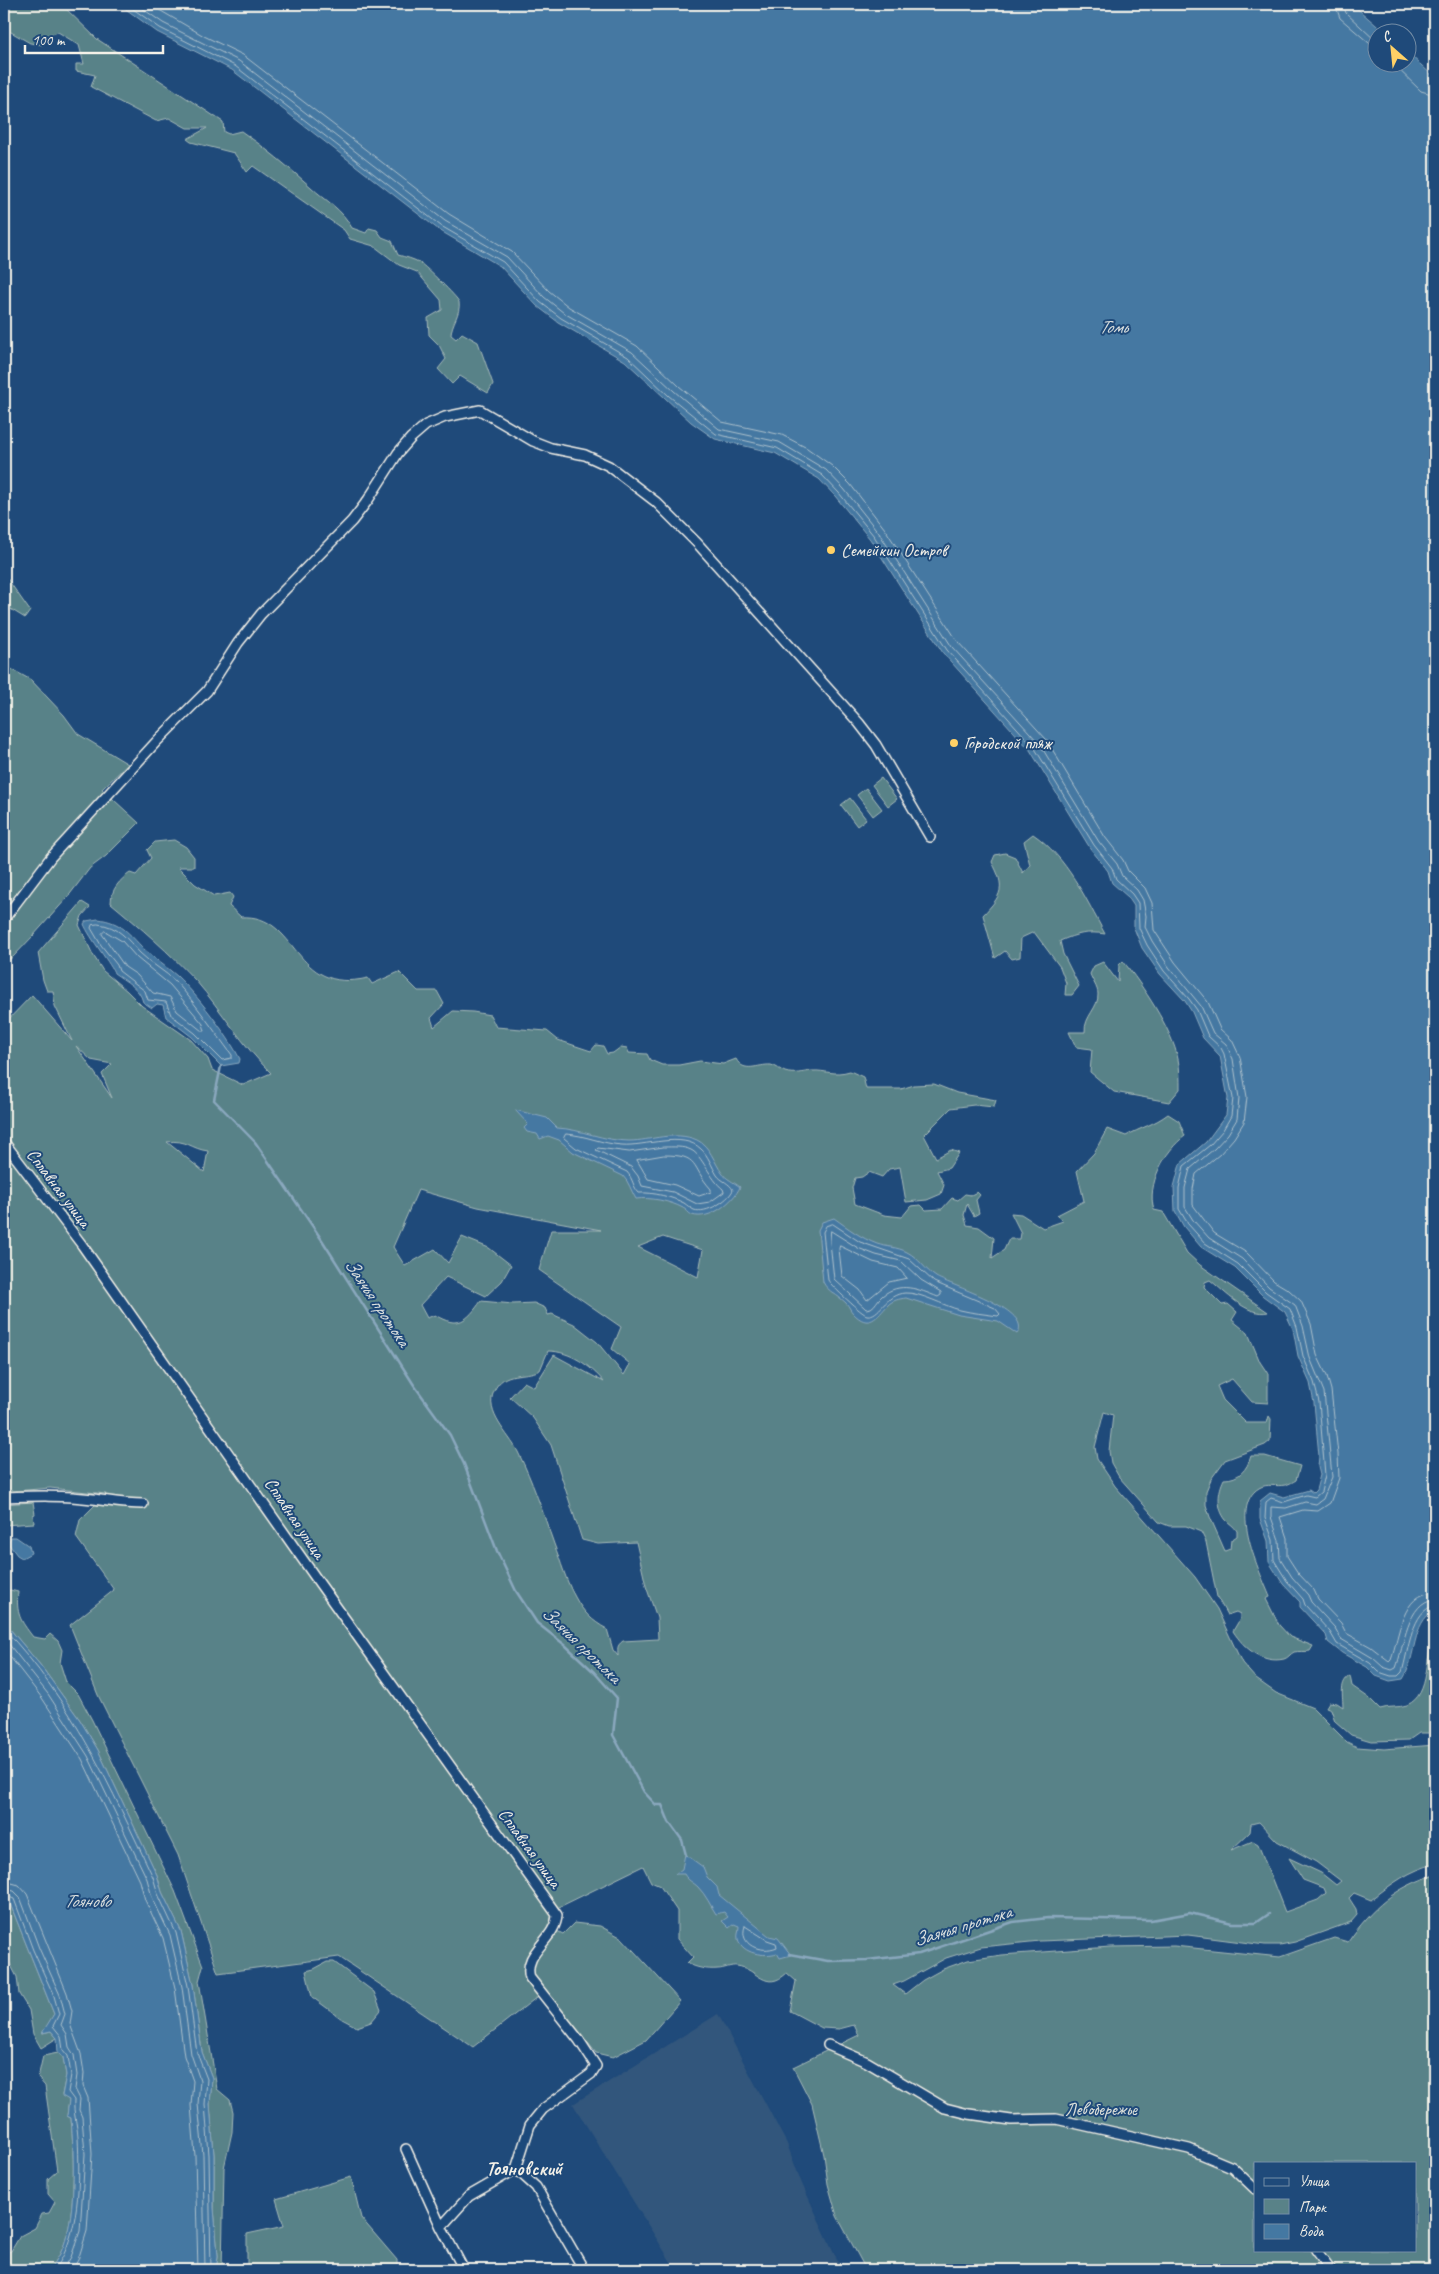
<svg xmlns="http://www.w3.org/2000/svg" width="1439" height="2274" viewBox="0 0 1439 2274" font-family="Caveat,sans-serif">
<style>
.built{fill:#32567c}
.green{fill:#598288;stroke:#a6bab8;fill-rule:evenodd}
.water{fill:#4478a2;stroke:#8aa8be}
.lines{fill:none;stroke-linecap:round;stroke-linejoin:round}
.shore{stroke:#aec1cc;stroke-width:1}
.stream{stroke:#8aa8be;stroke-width:2.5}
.minor-casing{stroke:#f4f1e8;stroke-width:12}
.minor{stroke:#1f4a7a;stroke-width:9}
.poi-dot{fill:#ffd166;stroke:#1f4a7a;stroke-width:2}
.labels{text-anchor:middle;stroke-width:4;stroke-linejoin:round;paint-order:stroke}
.poi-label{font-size:18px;fill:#f4f1e8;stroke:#1f4a7a;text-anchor:start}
.street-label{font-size:18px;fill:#f4f1e8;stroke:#1f4a7a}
.park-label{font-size:18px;fill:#dde0da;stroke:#1f4a7a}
.water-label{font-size:19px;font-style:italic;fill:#dadfde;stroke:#1f4a7a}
.quarter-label{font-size:20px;font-weight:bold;fill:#f4f1e8;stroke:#1f4a7a}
</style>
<rect width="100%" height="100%" fill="#1f4a7a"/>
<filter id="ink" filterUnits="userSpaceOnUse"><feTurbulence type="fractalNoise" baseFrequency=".02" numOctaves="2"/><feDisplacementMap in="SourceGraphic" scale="10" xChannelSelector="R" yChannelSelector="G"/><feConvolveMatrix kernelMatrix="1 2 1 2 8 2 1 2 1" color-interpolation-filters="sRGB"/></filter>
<g filter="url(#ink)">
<path class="built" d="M718 2014 787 2144 802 2184 842 2270H676L573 2104Z"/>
<path class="green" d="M4 4H61L97 39 223 122 224 132 229 134 241 131C266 148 288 167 311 187 326 201 342 209 352 228L366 233 369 228 377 230 382 237 392 241 398 255C405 257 414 259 420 263 426 267 457 297 459 302 461 314 451 324 451 335L456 339 462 333 478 342 493 384 488 393 460 376 452 384 438 369 446 359 439 345 429 335 428 318 442 310 441 300 417 272 399 265 374 246 350 239 344 230 253 166 247 172 234 153 191 142 187 139 207 128H187L169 118 156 121 91 87 95 75 76 71V64H84L79 45 58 32 46 36 43 45 30 43 4 28Z
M4 574 30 611 25 618 4 605Z
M4 654V665L31 680 64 715 78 734 128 764 102 789 139 823 106 856 90 868 67 898 33 936 13 957 4 962Z
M881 778 897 799 888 806 872 785Z
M866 788 882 809 873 816 857 795Z
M850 798 866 819 857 826 841 805Z
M1033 834C1067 857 1086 899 1105 934 1088 931 1076 934 1060 941L1063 954 1079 986 1072 995H1065L1066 983 1060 967 1034 932 1021 938 1020 957 1012 959 1005 951 995 958 983 915C1002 895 1006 888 992 862L995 855 1005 853 1015 857 1023 873 1030 865 1024 841Z
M174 840 186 847 194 857V867H178L195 884 214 896 230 893 233 897 229 906 241 917C300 913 291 996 368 978L372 984 399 972 418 991H437L444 1004 431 1018 434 1027 453 1011 473 1012 490 1015 496 1027 547 1031 558 1040 591 1051 596 1045 603 1046 607 1054 613 1053 621 1047 627 1048 629 1053 647 1054 650 1060 662 1065H679L700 1061 723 1064 736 1059C744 1074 758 1064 771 1065 776 1066 780 1070 785 1072 794 1075 803 1072 812 1071 826 1070 833 1076 850 1071L863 1077 866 1089H901L914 1085 934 1084 957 1093 996 1100 994 1107 974 1105 951 1108 924 1135 936 1158 951 1150 959 1153 949 1168 937 1171 944 1185 941 1194 927 1200 906 1202 900 1167 889 1169 882 1177 869 1172 862 1177 855 1178 852 1188 855 1204 884 1215 902 1217 911 1206 921 1205 926 1210 942 1209 952 1198 958 1200 965 1194 971 1195 977 1192 980 1195 976 1200 979 1213 974 1216 967 1204 964 1215 967 1225 979 1227 994 1238 992 1258 1004 1250 1009 1239H1020L1021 1233 1011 1213 1021 1214 1043 1228 1063 1221 1057 1215 1084 1201 1077 1171 1094 1153 1107 1129 1126 1136C1140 1128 1155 1124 1168 1114L1179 1121 1185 1136C1165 1150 1146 1185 1154 1210L1163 1212 1187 1253 1200 1265 1268 1312C1248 1317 1225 1292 1210 1280L1205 1282 1204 1287 1222 1305 1228 1304 1237 1312 1232 1320 1248 1333 1260 1362 1268 1374V1403L1252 1402 1232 1379 1217 1386 1223 1400 1246 1423H1267L1269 1416 1271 1419 1270 1441 1265 1445 1225 1460 1211 1479 1206 1491V1505L1210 1517 1225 1551 1230 1549 1231 1540 1237 1536V1531C1234 1526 1230 1524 1226 1520 1216 1508 1218 1491 1224 1479 1239 1479 1247 1470 1251 1456H1265L1300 1466 1296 1480C1293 1482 1289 1484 1285 1485 1276 1487 1267 1483 1259 1488 1228 1507 1260 1572 1270 1597L1266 1599 1279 1625 1290 1637 1313 1646 1310 1651C1305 1652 1298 1651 1294 1652 1290 1654 1288 1658 1284 1659 1262 1664 1244 1648 1233 1631L1240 1619V1614L1236 1612 1227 1615 1217 1597 1206 1542 1201 1532 1186 1526H1169L1159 1522 1119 1477 1111 1463 1109 1451 1113 1415 1104 1412 1095 1447 1097 1459 1115 1486 1195 1577 1217 1609 1242 1663 1256 1679 1276 1693 1313 1708 1347 1742 1357 1747 1384 1749 1435 1745V1864C1410 1870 1391 1884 1371 1900L1354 1893 1349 1898 1356 1909 1357 1915 1351 1922 1295 1942 1280 1945H1265L1188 1935 1040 1941 981 1947 946 1958 904 1981 893 1985 905 1994 923 1980 943 1969 968 1960 1002 1955 1110 1947 1174 1946 1280 1957 1334 1938 1348 1942C1372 1908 1395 1887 1435 1875V2270H866L837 2216 828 2184 824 2155 812 2104 793 2067 859 2035 854 2025 839 2029 822 2028 790 2011 796 1981 787 1973C765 1993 758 1969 737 1966 731 1965 724 1969 718 1969 707 1970 696 1968 687 1963L693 1957 677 1939V1911L660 1886 651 1882 643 1866 553 1910 551 1928 563 1934 574 1923 600 1926 622 1938 680 2001 646 2040 613 2057 596 2053 546 1990 473 2047 339 1957 218 1973 178 1855 98 1695 70 1625 114 1590 76 1537 80 1520 106 1494 50 1488 4 1492V1024L32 995 72 1041 55 1006 53 991H47L43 980 38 953 82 902 90 907 82 916 79 925 93 955 103 971 127 991 142 1006 191 1040 208 1059 212 1070 243 1085 271 1073C242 1045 222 1011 196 981 170 953 140 927 111 903 111 889 120 880 130 873L136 875 151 858 147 850 155 842ZM76 1046 91 1060 112 1064 102 1074 112 1098ZM167 1142C187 1139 191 1149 208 1151L204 1172ZM418 1190 478 1207 601 1230H551L539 1270 621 1327 612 1349 630 1364 624 1375 597 1342 574 1324 552 1314 548 1315 545 1308 534 1303 513 1304 481 1301C467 1321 458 1329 435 1315L427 1318 420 1305 446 1277 486 1296 502 1281 511 1265 489 1248 462 1237 448 1263 435 1249 405 1266 393 1247ZM663 1237 703 1250 698 1277 638 1247ZM548 1351C570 1351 591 1366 604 1382L554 1355 534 1387 524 1382 510 1397 533 1418 551 1445 582 1540 598 1544 636 1542 646 1586 657 1618 658 1639 623 1641C616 1646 618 1649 618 1656L613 1650 607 1629C592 1621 583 1612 575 1597 566 1581 561 1562 554 1544 543 1513 533 1482 518 1452 509 1434 484 1413 494 1391 504 1369 524 1378 540 1370ZM1259 1822 1277 1841 1316 1862 1341 1881 1336 1885 1321 1873 1289 1858 1303 1880 1324 1888 1326 1893 1318 1900 1285 1912 1258 1844 1253 1841 1231 1850 1250 1832 1251 1824ZM1255 2163H1415V2250H1255Z
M1123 961C1142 985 1172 1029 1178 1059 1180 1068 1180 1079 1180 1089L1169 1102 1114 1092 1090 1072 1092 1049 1076 1047 1069 1032H1085C1084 1016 1099 1008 1098 994 1098 988 1092 980 1090 974L1094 966 1103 962 1118 982 1119 965Z
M33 1502 35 1514 33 1515 34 1523 4 1525V1504Z
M10 1590 18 1592C16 1614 20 1620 33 1637L45 1639 50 1634 58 1641 62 1650 60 1663 66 1682 78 1694 92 1720 175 1891 203 1966 199 1981 217 2089 230 2100 233 2112 232 2132 224 2168 222 2270H216L218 2256 214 2208V2155L210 2104 212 2078 202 2052 193 1985 181 1931 162 1892 157 1875 98 1750 80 1720 41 1666 4 1622V1592Z
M1435 1637V1733H1419L1409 1740 1371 1741 1351 1735 1335 1721 1331 1709 1326 1707 1329 1702 1337 1703 1343 1707C1343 1696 1339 1682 1350 1676L1352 1686 1369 1698 1380 1709C1388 1706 1399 1708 1407 1705 1432 1694 1423 1656 1435 1637Z
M4 1900 9 1901 54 2014 43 2033 51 2031 57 2038 41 2048 33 2034 29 2010 19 1994 17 1977 5 1954Z
M327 1962H334L374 1992 381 2010 371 2022 357 2027 342 2019 312 1997 306 1971 314 1969Z
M58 2053 63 2057 66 2075 62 2095 69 2100 67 2116 71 2118C74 2153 77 2223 60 2254 57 2260 53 2265 49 2270H4V2254L11 2251 20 2236 35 2228 42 2214 49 2213 55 2202 48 2194V2179L57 2171 45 2086 38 2078 43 2056Z
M351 2177 361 2218 397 2260V2270H247V2234L284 2226 276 2199Z"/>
<path class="water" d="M119 4H1352L1384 32H1376V62H1406L1407 52 1435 78V1610C1411 1623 1417 1657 1403 1679L1390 1681 1376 1676 1367 1667 1342 1653 1328 1642 1326 1635 1300 1607V1602L1283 1584 1269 1562 1268 1541 1260 1519V1501L1270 1493 1284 1497 1309 1490 1313 1493 1316 1490 1320 1475 1318 1467 1319 1456 1314 1403 1310 1383 1298 1356 1293 1329 1285 1312 1263 1296 1235 1268 1201 1247 1184 1227 1175 1211 1174 1187 1180 1164 1206 1142 1226 1115 1228 1098 1220 1056 1203 1038 1192 1012 1185 1001 1160 974 1142 948 1134 928V906L1128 897 1112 883 1108 871 1090 848 1030 750 943 653 870 539 835 496 819 479 775 453 715 439 691 422 625 361 558 322 537 306 500 266 439 230 232 70 157 32Z
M98 919C122 922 128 933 144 949 154 959 167 967 177 976 197 995 227 1034 240 1059L239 1063 221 1066 192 1037 166 1017 163 1005 157 1004 152 1008 143 1002C140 988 125 981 114 973 113 967 89 937 84 924L86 921Z
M515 1110 547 1118 557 1128C581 1129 604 1141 629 1141 651 1141 674 1130 697 1140 710 1146 714 1162 722 1173 726 1179 734 1182 740 1187 734 1201 710 1221 692 1215 689 1214 686 1209 683 1208 670 1201 650 1197 636 1199 631 1191 629 1182 623 1176L573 1152 559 1140 548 1136 540 1139 537 1134 527 1132 524 1128 528 1124Z
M834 1218C848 1228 861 1238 877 1244 886 1247 898 1247 907 1252 919 1258 925 1270 936 1277 949 1285 1035 1310 1017 1334L998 1321 959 1315 906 1298C899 1299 893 1300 888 1305 877 1317 869 1330 853 1313 850 1310 849 1306 846 1303 838 1295 828 1292 823 1282L818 1230 822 1222Z
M11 1537H16L29 1546 31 1553 22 1558 17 1555 8 1543Z
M4 1622 41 1666 80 1720 98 1750 157 1875 162 1892 181 1931 193 1985 202 2052 212 2078 210 2104 214 2155V2208L218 2256 216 2270H49C53 2265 57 2260 60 2254 77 2222 74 2153 71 2118L67 2116 69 2100 62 2096 66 2075 63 2057 58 2053 57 2038 51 2031 42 2033 54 2014 9 1901 4 1900Z
M685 1854 703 1867 707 1877 717 1887 719 1895 769 1936 778 1938 791 1955 780 1958 777 1953C765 1957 742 1954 738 1939 737 1935 739 1930 739 1926L734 1924 729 1928 722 1921 728 1917 724 1912 716 1914C710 1905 706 1895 698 1887 693 1882 688 1881 684 1874H675L682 1869Z"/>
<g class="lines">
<path class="shore" d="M126 4 160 28 235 66 441 226 503 262 540 302 561 318 628 357 669 396 716 434 777 448 822 475 839 493 874 536 947 650 1034 747 1094 845 1112 868 1116 879 1132 894 1138 903 1139 928 1147 945 1164 971 1189 999 1197 1010 1208 1036 1221 1048 1224 1054 1233 1098 1231 1116 1223 1130 1210 1145 1184 1166 1179 1188V1209L1188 1224 1205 1243 1238 1264 1266 1292 1290 1309 1297 1327 1303 1356 1314 1382 1319 1402 1325 1475 1321 1492 1315 1497 1306 1495 1284 1502 1271 1498 1266 1502 1265 1518 1273 1540 1274 1560 1287 1581 1303 1599 1305 1605 1330 1632 1337 1644 1370 1663 1379 1672 1391 1676H1398L1402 1672C1408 1653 1412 1608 1435 1606
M136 4 163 23 239 61 445 221 507 257 544 297 564 313 632 352 674 391 719 429 779 442 826 470 844 489 879 533 952 647 1039 743 1099 842 1117 864 1122 876 1137 890 1143 900 1146 916 1145 927 1152 941 1169 967 1201 1006 1213 1033 1226 1044 1233 1059 1239 1098 1237 1119 1228 1134 1214 1149 1190 1169 1185 1188V1207L1193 1220 1209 1238 1242 1259 1269 1287 1295 1305 1303 1326 1310 1358 1324 1392 1330 1455 1332 1477 1323 1499 1316 1504 1305 1502 1286 1508 1271 1507V1517L1279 1540 1280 1558 1292 1577 1308 1595 1311 1602 1335 1628 1341 1639 1373 1658 1383 1667 1392 1670 1396 1668C1404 1647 1407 1601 1435 1599
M149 4 204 36 243 55 449 214 512 252 549 291 569 307 637 346 679 386 722 422 782 435 807 448 832 466 850 484 885 529 958 642 1046 739 1105 837 1123 860 1128 871 1145 888 1152 903 1154 930 1175 962 1208 1002 1220 1029 1232 1040 1240 1057 1247 1097 1244 1122 1234 1138 1220 1154 1196 1174 1193 1189V1205L1214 1233 1247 1253 1274 1281 1289 1290 1301 1301 1311 1324 1317 1355 1327 1376 1331 1390 1338 1454 1339 1478 1330 1503 1318 1511 1303 1510 1280 1517 1287 1538V1556L1298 1573 1314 1590 1318 1599 1341 1623 1346 1633 1371 1647 1389 1661 1391 1659C1400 1635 1401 1593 1435 1592
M1335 4 1340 18 1376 49
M1343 4 1346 13 1376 41
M1391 62 1421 91 1435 95
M98 924C119 926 127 939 140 953 151 964 165 971 176 982 197 1005 214 1031 232 1055V1058L222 1060 195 1033 171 1015 166 1002 148 1000 145 991 119 971 117 965 101 945 91 928 92 925Z
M105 931 122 941 137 958 170 985 203 1024 205 1031H202L177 1011 170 997 153 993 137 975 125 967 102 934Z
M566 1134C585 1135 603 1144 622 1145 644 1147 683 1131 701 1149 708 1155 712 1167 717 1175 721 1181 730 1183 733 1190 728 1201 706 1214 694 1210 690 1208 687 1205 684 1203 672 1197 653 1192 639 1193 633 1187 633 1179 627 1172L576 1148 564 1138Z
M664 1147C673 1147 683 1146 691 1150 702 1155 710 1179 723 1189L724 1192 710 1202 697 1204 673 1192 642 1186 638 1176 631 1167 596 1150 598 1148 629 1152Z
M664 1155C701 1155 690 1166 711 1189V1192L699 1196 675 1185 648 1179 637 1160Z
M833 1224 860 1242 909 1259 934 1282 995 1308 1000 1314 998 1316C985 1314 972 1313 960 1310 944 1306 920 1292 905 1293 885 1294 880 1317 867 1315 863 1315 830 1285 828 1280L823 1232 826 1226Z
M831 1231 858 1248 876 1255 901 1261 921 1280 941 1292V1295L938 1297C918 1289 900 1281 882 1296 877 1300 876 1305 871 1308L866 1309 834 1279 830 1242Z
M840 1246 873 1262 898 1268 907 1278 889 1282 867 1300 860 1290 842 1276 839 1249Z
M4 1629C72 1700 111 1788 153 1877L158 1894 176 1933 188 1986 197 2053 207 2079 205 2104 209 2155 211 2270
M4 1638 48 1694 88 1756 147 1879 152 1897 170 1935 182 1987 191 2054 200 2080 198 2104 203 2155 205 2270
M4 1649 42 1698 82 1759 140 1881 145 1900 163 1938 175 1988 184 2056 193 2081 191 2105 195 2156 198 2270
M4 1881 19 1885 27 1894 67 1993 72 2011 70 2024 81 2054 84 2073 83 2086 88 2098 92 2154 87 2231 78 2260 72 2270
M4 1889 14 1891 20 1897 39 1948 60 1995 65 2014 61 2025 67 2034 69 2047 74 2055 77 2075 75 2089 80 2099 79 2110 82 2117 85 2154 80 2231 71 2257 63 2270
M4 1895 14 1899 33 1950 54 1996 59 2014 53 2026 61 2036 63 2050 68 2056 71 2075 68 2092 74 2100C73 2113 77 2123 78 2137 80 2180 80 2234 55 2270
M745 1926 767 1940 776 1943 777 1947C761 1954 738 1945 745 1926Z"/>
<path class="stream" d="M221 1066 214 1100 255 1142 322 1240 414 1385 450 1435 464 1464 497 1551 516 1591 537 1623 565 1645 594 1672 617 1698 613 1735 644 1792 656 1805H662L669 1822 682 1840 686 1855
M789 1954 828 1961 867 1960 919 1954 1013 1922 1048 1918 1151 1920 1190 1913 1232 1923H1256L1269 1914"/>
<g class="minor-casing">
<path id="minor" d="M4 919 51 857 157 741 207 691 238 643 261 614 352 521 368 500 398 453 411 438 426 425 445 417 480 410 533 441 551 448 585 455 609 466 656 502 697 543 859 723 876 745 930 837
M4 1142 82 1245 320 1584 557 1915C556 1940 522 1952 530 1978L579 2040 596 2066 591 2074 543 2109 530 2125 516 2169 469 2196 441 2227 464 2270
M4 1497C34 1496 63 1495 93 1499 110 1501 126 1504 143 1504
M828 2045 867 2062 945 2108 969 2114 1011 2120 1056 2119 1189 2149 1232 2167 1255 2189
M406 2149 441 2227
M516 2169 536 2187 584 2270
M1316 2250 1331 2270"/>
</g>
<use href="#minor" class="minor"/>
</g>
</g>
<g class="poi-dot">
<circle cx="831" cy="550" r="5"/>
<circle cx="954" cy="743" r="5"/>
</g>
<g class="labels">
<g class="poi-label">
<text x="841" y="556">Семейкин Остров</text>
<text x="964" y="749">Городской пляж</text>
</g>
<g class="street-label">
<text transform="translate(59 1188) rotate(53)" y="6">Сплавная улица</text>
<text transform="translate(295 1518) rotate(56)" y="6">Сплавная улица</text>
<text transform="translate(530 1848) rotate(54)" y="6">Сплавная улица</text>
</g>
<g class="park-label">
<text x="1101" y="2115">Левобережье</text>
</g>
<g class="water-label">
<text x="1113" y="333">Томь</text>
<text transform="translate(378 1302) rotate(56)" y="7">Заячья протока</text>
<text transform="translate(582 1644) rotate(44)" y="7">Заячья протока</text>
<text x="87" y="1907">Тояново</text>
<text transform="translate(962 1925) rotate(-17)" y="7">Заячья протока</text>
</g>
<g class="quarter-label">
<text x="524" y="2175">Тояновский</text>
</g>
</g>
<rect width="1439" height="2274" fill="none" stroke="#1f4a7a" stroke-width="20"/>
<rect x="10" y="10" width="1419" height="2254" fill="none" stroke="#f4f1e8" stroke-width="2" filter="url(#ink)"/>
<rect x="1254" y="2162" width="162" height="90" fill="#1f4a7a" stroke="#748da6"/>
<rect x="1264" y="2178" width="25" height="8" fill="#1f4a7a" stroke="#748da6"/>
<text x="1299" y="2186" font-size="15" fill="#f4f1e8">Улица</text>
<rect x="1264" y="2199" width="25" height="15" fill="#598288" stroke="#748da6"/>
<text x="1299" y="2212" font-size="15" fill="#f4f1e8">Парк</text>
<rect x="1264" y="2224" width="25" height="15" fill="#4478a2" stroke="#748da6"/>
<text x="1299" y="2236" font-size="15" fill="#f4f1e8">Вода</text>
<g transform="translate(1392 48) rotate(333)"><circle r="24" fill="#1f4a7a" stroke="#748da6"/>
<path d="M0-4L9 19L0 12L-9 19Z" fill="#ffd166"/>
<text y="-8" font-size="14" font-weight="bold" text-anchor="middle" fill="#f4f1e8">С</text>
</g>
<path d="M25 45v8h138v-8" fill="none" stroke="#f4f1e8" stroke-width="2.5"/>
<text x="32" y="45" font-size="15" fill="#f4f1e8" stroke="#1f4a7a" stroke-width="4" paint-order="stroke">100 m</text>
</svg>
